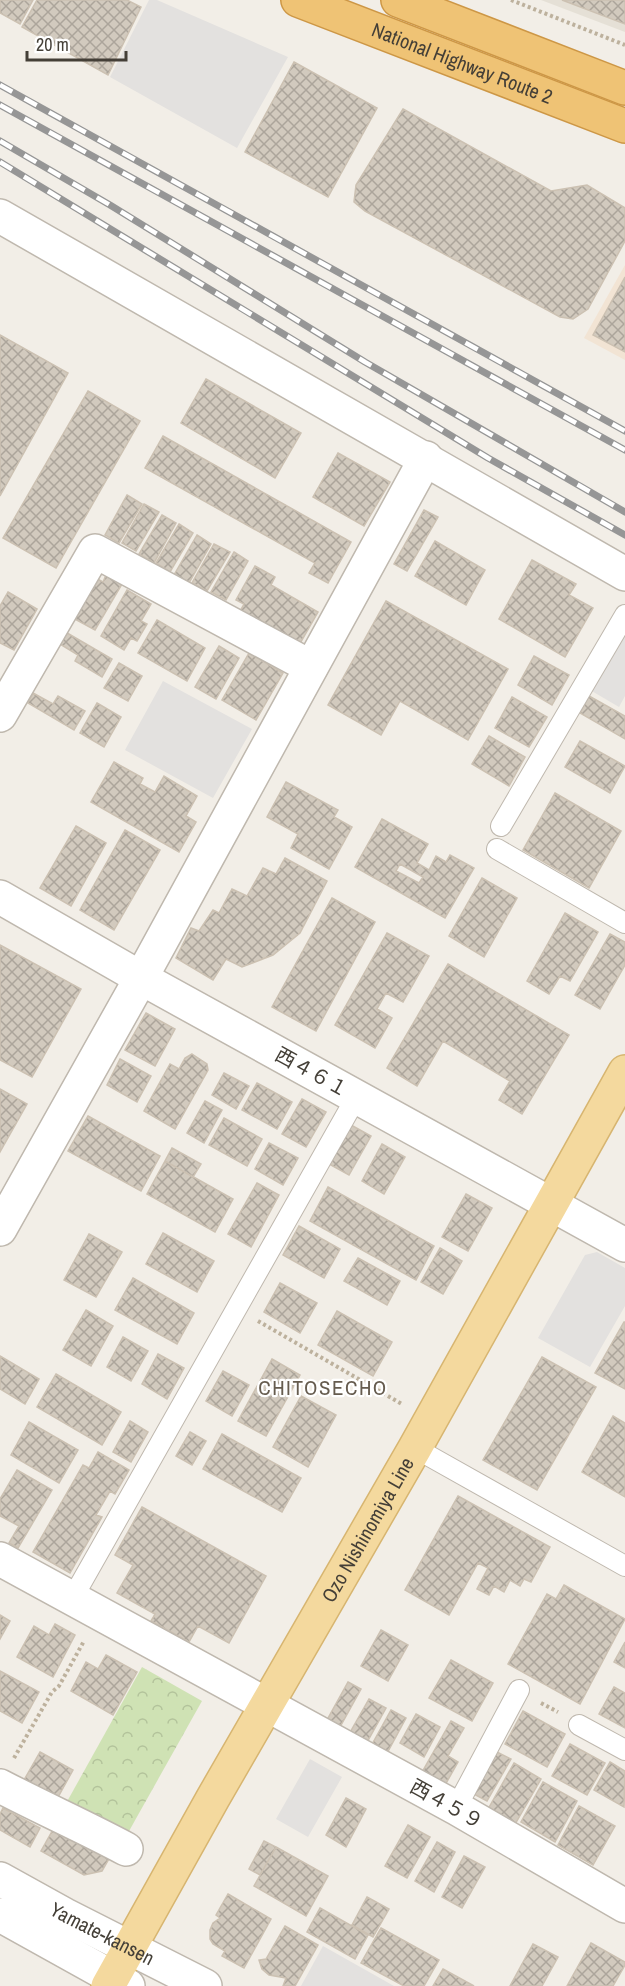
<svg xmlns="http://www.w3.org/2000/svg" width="625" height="1986" viewBox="0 0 625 1986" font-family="'Archivo Narrow','Noto Sans JP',sans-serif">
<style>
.residential{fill:#e5e0d6}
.commercial{fill:#f2e4d4}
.forest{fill:url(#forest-crowns)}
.parking{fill:#e3e1df}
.building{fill:url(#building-cross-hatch);stroke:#ccc1b2;stroke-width:1.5;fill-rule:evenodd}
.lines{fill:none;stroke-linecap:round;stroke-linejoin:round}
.lane-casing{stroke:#bfb8ae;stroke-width:22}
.street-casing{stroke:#bfb8ae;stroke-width:36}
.primary-casing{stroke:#d7b570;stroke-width:36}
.highway-casing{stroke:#cd9746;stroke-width:36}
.path{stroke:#bdb19d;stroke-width:4;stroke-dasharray:3 3;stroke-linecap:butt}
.lane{stroke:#fff;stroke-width:20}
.street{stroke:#fff;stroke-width:33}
.primary{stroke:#f4d99e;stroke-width:33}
.highway{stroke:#efc375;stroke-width:33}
.rail-casing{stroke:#969696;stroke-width:7}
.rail{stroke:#fff;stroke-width:4.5;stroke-dasharray:14;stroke-linecap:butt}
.labels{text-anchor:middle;stroke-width:4.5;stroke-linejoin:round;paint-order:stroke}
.street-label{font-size:20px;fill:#443f37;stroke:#fff}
.neighbourhood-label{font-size:21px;letter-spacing:1.5px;fill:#665c4f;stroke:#fff}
</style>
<defs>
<pattern id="forest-crowns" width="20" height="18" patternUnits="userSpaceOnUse" patternTransform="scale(1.5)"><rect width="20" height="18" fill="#cfe2b4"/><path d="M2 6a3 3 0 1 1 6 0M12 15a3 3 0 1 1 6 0" fill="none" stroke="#b3c39b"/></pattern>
<pattern id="building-cross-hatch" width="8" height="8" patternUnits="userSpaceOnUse" patternTransform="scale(1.5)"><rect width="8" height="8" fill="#d2cabe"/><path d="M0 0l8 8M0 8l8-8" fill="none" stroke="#aca59b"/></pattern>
</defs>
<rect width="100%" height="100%" fill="#f2eee7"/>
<path class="residential" d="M541 0H625V32Z"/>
<path class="commercial" d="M625 265V360L584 338Z"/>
<path class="forest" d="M142 1667 202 1701 124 1840 64 1807Z"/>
<path class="parking" d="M149 0H157L288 57 237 148 110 77Z
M625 626V696L619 707 590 690Z
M163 681 252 729 213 798 125 750Z
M597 1252 625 1268V1306L590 1367 538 1338 585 1255Z
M310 1759 342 1777 308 1837 276 1819Z
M323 1946 394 1986H301Z"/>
<path class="building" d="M0 0H33L20 24 0 13Z
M37 0H127L141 7 108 75 22 27Z
M562 0H625V24Z
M294 62 377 108 328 197 245 152Z
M403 109 551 191 587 185 625 208V241L588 309 573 319 560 317 365 211 354 202 356 185Z
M625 277V352L593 335Z
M0 335 68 373 0 496Z
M206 379 301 433 275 478 181 423Z
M88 391 140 421 56 568 3 538Z
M163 436 351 542 328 583 309 573 315 563 145 468Z
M338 453 390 482 364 526 313 497Z
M127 495 142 504 119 543 105 535Z
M144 504 159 512 136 551 122 543Z
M424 510 438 517 407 571 394 564Z
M162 515 176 523 154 563 139 554Z
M179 524 193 533 170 572 156 563Z
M197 535 211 544 189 583 174 575Z
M435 541 485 570 466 605 415 576Z
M214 544 230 552 207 591 192 583Z
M234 552 248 561 226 600 211 592Z
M532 560 576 584 569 595 593 608 565 657 499 619Z
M255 566 275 577 271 585 318 612 298 647 239 613 244 604 236 600Z
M106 575 122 584 95 630 71 617 94 577 103 582Z
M127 590 151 604 141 621 147 624 137 641 131 638 124 650 101 636Z
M8 592 37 609 14 650 0 643V606Z
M386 601 508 669 468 740 400 701 381 735 328 705Z
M157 620 205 648 187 681 138 653Z
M62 630 112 659 102 677 75 661 78 655 55 641Z
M219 646 239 658 216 699 195 687Z
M249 653 283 673 256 720 222 700Z
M534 656 569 675 552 705 518 685Z
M119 663 142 676 128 701 104 688Z
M33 693 53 704 58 696 85 711 74 730 28 703Z
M589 696 625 716V739L580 713Z
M512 697 547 717 529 747 495 728Z
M97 703 121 717 104 747 80 733Z
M489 736 525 757 509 786 472 764Z
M580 741 625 766 610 793 565 767Z
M114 762 143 778 140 784 155 792 164 776 197 796 186 816 196 822 179 852 91 802Z
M286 782 338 810 334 817 352 827 329 869 291 848 298 834 267 817Z
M555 793 621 831 589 888 523 850Z
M382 819 428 844 417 863 429 870 436 856 446 862 450 855 474 868 445 918 355 867ZM400 864 423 877 419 883 396 871Z
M76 826 106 843 71 906 40 888Z
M125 830 160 850 114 930 80 910Z
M285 858 327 881 300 933 273 955 242 967 226 959 213 980 176 958 191 928 199 931 213 910 219 913 232 889 247 896 263 868 276 874Z
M482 878 517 898 484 957 449 936Z
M332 898 375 922 316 1031 272 1007Z
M565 913 598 932 570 981 560 976 549 994 527 981Z
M387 933 429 956 403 1002 386 993 377 1009 392 1018 375 1048 335 1025Z
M610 934 625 942V965L600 1009 575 995Z
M0 945 81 989 32 1077 0 1060Z
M448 964 569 1035 522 1114 499 1100 510 1081 443 1041 417 1086 387 1068Z
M146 1013 175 1029 155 1066 125 1050Z
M192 1054 207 1064 208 1070 175 1129 144 1111 170 1064 179 1069 185 1058Z
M120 1059 151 1076 137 1102 107 1085Z
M224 1073 249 1086 236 1109 212 1095Z
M257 1083 292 1102 277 1129 242 1110Z
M0 1089 27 1104 0 1152Z
M302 1099 326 1112 306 1147 282 1134Z
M205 1101 222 1110 204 1143 187 1133Z
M88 1116 160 1156 141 1191 68 1151Z
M224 1118 262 1139 247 1166 209 1145Z
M351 1125 371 1136 349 1175 329 1164Z
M269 1143 298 1158 283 1185 255 1169Z
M382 1144 405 1157 384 1194 362 1181Z
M172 1148 201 1164 193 1177 165 1161Z
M165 1161 233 1199 215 1232 147 1194Z
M257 1183 279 1195 251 1247 228 1234Z
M328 1187 434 1246 416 1280 310 1221Z
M466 1194 492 1208 468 1251 442 1237Z
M299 1226 340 1249 324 1278 283 1255Z
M163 1233 214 1261 197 1292 146 1264Z
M89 1234 122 1252 96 1297 64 1280Z
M440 1248 462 1261 443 1294 421 1282Z
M358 1258 400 1281 387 1305 344 1281Z
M133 1278 194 1313 177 1344 115 1310Z
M280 1283 317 1303 300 1333 264 1312Z
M86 1310 113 1326 91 1366 63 1350Z
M337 1311 392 1342 373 1376 318 1345Z
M624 1322H625V1389L595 1373Z
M123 1337 148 1351 131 1381 107 1367Z
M158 1354 184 1368 167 1399 142 1384Z
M0 1356 39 1379 25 1404 0 1389Z
M542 1357 596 1387 537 1490 483 1460Z
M272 1359 300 1375 266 1436 238 1421Z
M223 1371 249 1385 232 1416 206 1401Z
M56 1374 121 1412 102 1445 37 1407Z
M301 1396 336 1415 308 1467 273 1447Z
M613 1416 625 1423V1497L582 1472Z
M130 1421 148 1432 131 1462 113 1452Z
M29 1422 78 1450 59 1483 11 1455Z
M190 1432 206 1441 192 1465 176 1456Z
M222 1434 301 1478 282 1512 203 1469Z
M98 1452 129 1470 115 1494 110 1491 96 1515 102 1517 70 1573 33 1552 83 1465 89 1468Z
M17 1470 52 1490 18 1548 9 1543 19 1526 0 1516V1499Z
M458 1496 550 1547 531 1582 524 1579 520 1586 510 1580 504 1592 494 1586 489 1595 477 1589 488 1568 478 1563 449 1615 405 1590Z
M142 1507 266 1576 229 1643 198 1626 189 1642 151 1621 155 1614 117 1593 133 1565 115 1555Z
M564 1585 625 1619 580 1704 508 1664 547 1594 556 1599Z
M0 1615 10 1621 0 1639Z
M55 1624 75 1635 53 1677 17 1657 34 1626 49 1635Z
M381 1630 408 1645 388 1681 361 1666Z
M625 1642V1668L614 1662Z
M106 1655 137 1672 113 1715 71 1691 86 1662 98 1669Z
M451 1660 493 1683 472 1721 429 1698Z
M0 1671 39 1692 22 1723 0 1711Z
M348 1682 361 1689 340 1727 327 1720Z
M614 1687 625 1693V1728L599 1714Z
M369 1699 386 1708 365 1746 348 1736Z
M391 1710 406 1718 385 1757 370 1748Z
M523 1711 565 1734 547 1767 505 1744Z
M416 1714 440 1727 424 1757 400 1743Z
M451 1721 464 1728 448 1756 458 1762 444 1787 421 1774Z
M570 1744 605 1763 587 1795 552 1776Z
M491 1749 511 1759 487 1801 468 1791Z
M40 1752 73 1770 57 1799 24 1780Z
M610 1762 625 1771 624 1807 594 1790Z
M514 1763 541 1779 514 1826 487 1811Z
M543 1782 577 1801 555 1842 521 1822Z
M346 1798 366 1809 346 1847 326 1835Z
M579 1806 615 1826 593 1865 558 1845Z
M3 1808 40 1828 30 1847 0 1830V1814Z
M408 1825 430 1837 407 1878 385 1866Z
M55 1826 110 1857 102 1871 84 1875 41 1851Z
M264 1841 276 1847 260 1875 249 1869Z
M437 1842 455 1852 434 1892 415 1881Z
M276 1847 328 1876 306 1916 254 1886Z
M464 1856 485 1867 462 1908 442 1897Z
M228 1894 271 1919 244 1968 222 1956 225 1951 213 1944 210 1939V1930L213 1923 220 1918 216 1915Z
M367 1897 389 1909 373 1937 352 1925Z
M320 1908 368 1935 355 1959 307 1932Z
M285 1926 318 1945 295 1986H283L286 1978 269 1975 262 1969 259 1960 266 1959Z
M381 1928 439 1960 424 1986H404L361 1963Z
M591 1943 625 1962V1965L613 1986H567Z
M533 1944 558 1957 542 1986H510Z
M443 1969 474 1986H433Z"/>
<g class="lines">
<g class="lane-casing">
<path id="lane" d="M501 826 625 615
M497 849 625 923
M415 1448 625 1566
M72 1599 357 1096
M579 1725 625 1750
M456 1808 519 1690"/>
</g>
<g class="street-casing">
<g id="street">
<path d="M0 216 625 574"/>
<path d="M0 715 95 551 311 667"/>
<path d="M0 897 141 978 625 1245"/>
<path d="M0 1229 141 978 426 458"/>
<path d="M0 1559 456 1808 625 1906"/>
<path d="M0 1786C42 1808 85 1827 126 1849"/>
<path id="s1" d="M0 1879 65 1915 205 1986"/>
<path d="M0 1915 128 1986"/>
</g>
</g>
<g class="primary-casing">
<g id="primary">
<path id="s2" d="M108 1986 213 1798 415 1448 625 1072"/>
</g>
</g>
<g class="highway-casing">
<g id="highway">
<path id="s3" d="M298 0 625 126"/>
<path d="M398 0 625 88"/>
</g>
</g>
<path class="path" d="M511 0 625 45
M258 1321 402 1404
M541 1703 558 1712
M14 1758 52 1692 59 1686 84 1641"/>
<use href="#lane" class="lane"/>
<use href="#street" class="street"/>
<use href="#primary" class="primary"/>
<use href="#highway" class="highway"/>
<g class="rail-casing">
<path id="rail" d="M0 85 625 431
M0 105 625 450
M0 141 110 205 365 362 625 512
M0 162 488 458 625 535"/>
</g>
<use href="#rail" class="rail"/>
</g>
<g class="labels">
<g class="street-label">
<text dy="7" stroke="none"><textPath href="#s3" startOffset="176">National Highway Route 2</textPath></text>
<text transform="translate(312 1072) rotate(29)" y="7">西４６１</text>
<text dy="7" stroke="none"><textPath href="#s2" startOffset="525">Ozo Nishinomiya Line</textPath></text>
<text transform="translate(447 1804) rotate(29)" y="7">西４５９</text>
<text dy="7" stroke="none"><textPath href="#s1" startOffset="116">Yamate-kansen</textPath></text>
</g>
<g class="neighbourhood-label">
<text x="323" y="1395">CHITOSECHO</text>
</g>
</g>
<path d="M27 51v9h99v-9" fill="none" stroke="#443f37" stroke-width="3"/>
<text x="36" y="51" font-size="18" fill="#443f37" stroke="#ffffff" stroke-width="4.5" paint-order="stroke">20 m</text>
</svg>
